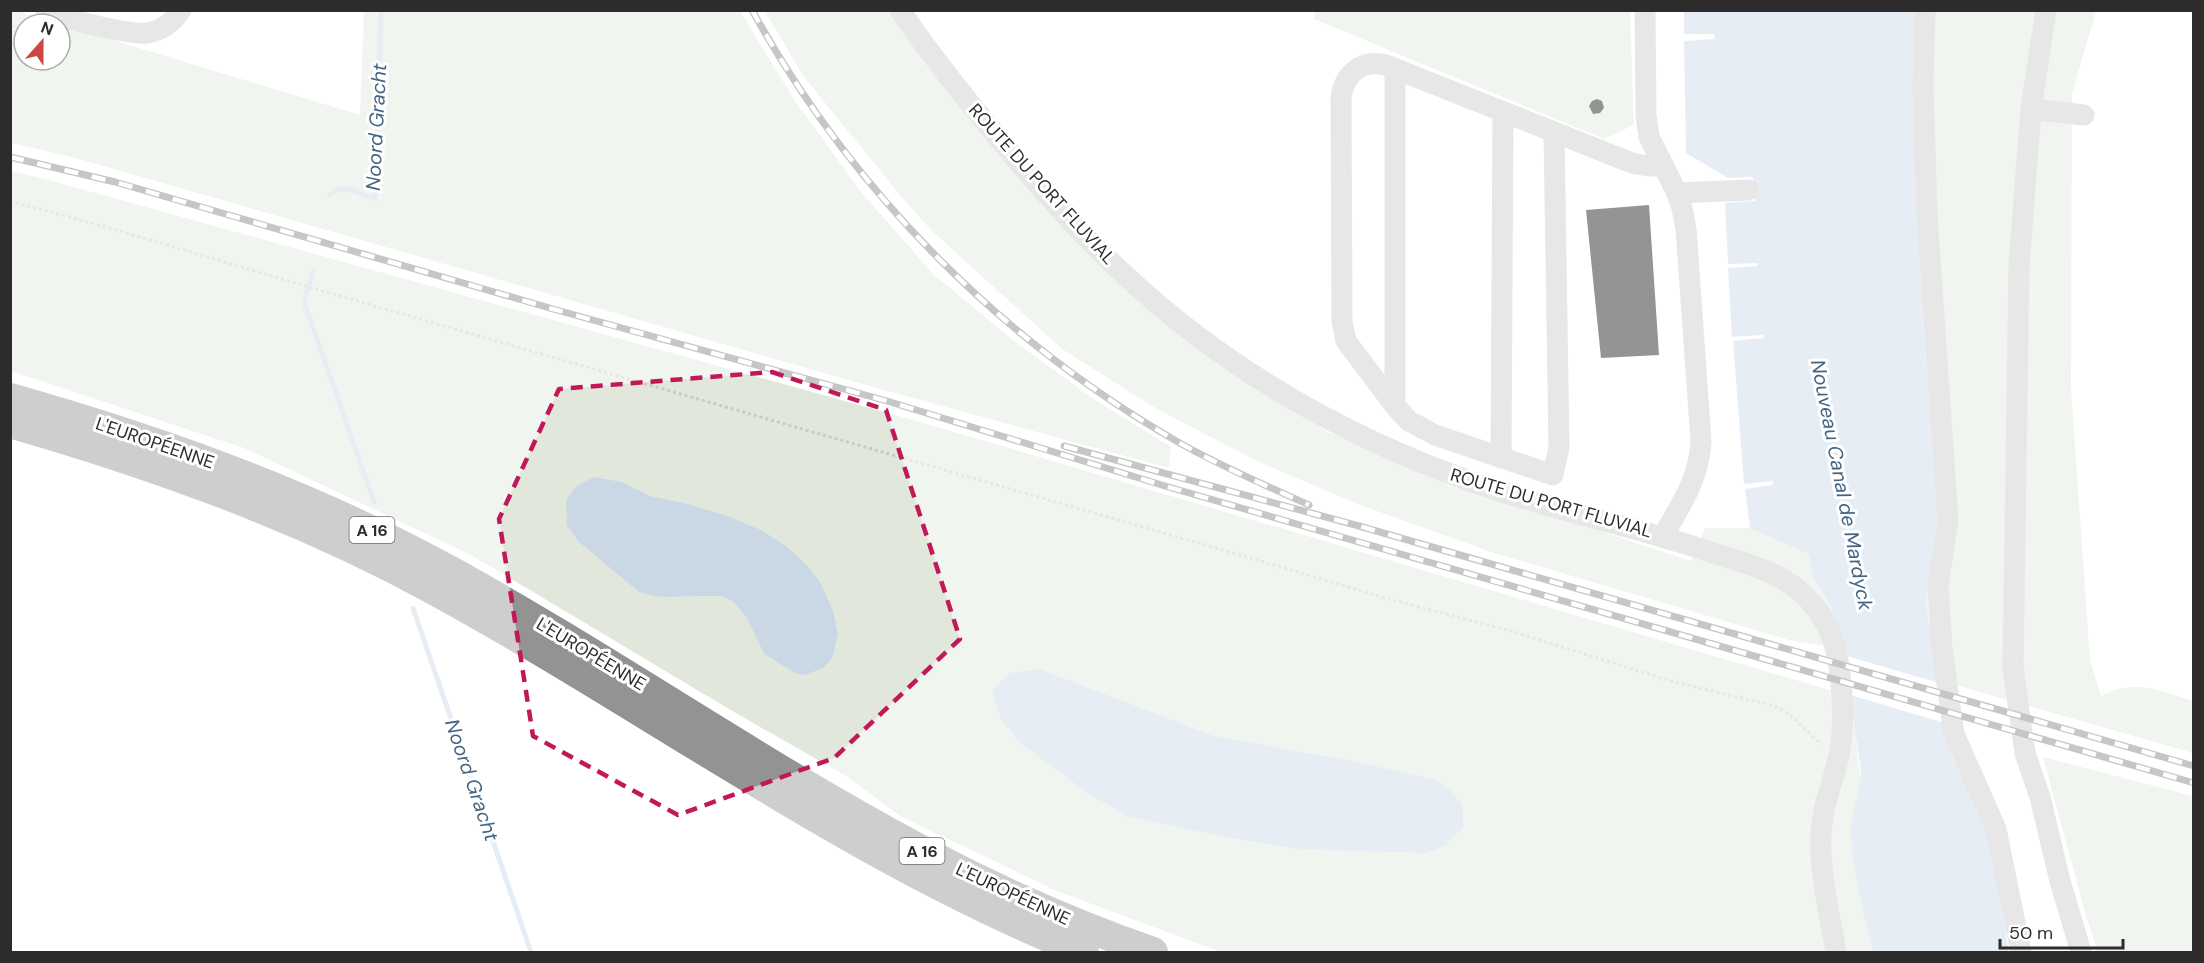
<svg xmlns="http://www.w3.org/2000/svg" width="2204" height="963" viewBox="0 0 2204 963" font-family="'DM Sans',sans-serif">
<style>
.green{fill:#e1e8db;fill-rule:evenodd}
.water{fill:#cad8e6}
.pier{fill:#fff}
.lines{fill:none;stroke-linecap:round;stroke-linejoin:round}
.stream{stroke:#cad8e6;stroke-width:5}
.building{fill:#131313}
.path{stroke:#c9c9c9;stroke-width:3;stroke-dasharray:3 3;stroke-linecap:butt}
.minor{stroke:#c9c9c9;stroke-width:21}
.highway{stroke:#939393;stroke-width:30}
.rail-casing{stroke:#818181;stroke-width:7}
.rail{stroke:#fff;stroke-width:4.5;stroke-dasharray:14;stroke-linecap:butt}
.marked{fill:none;stroke:#c2185b;stroke-width:4.5;stroke-dasharray:12 8;stroke-linejoin:round}
.labels{text-anchor:middle;stroke-width:6;stroke-linejoin:round;paint-order:stroke}
.shield{fill:#fff;stroke:#6b6b6b;stroke-width:1.5}
.shield-label{font-size:16px;font-weight:bold;fill:#2c2c2c}
.street-label{font-size:18px;fill:#2c2c2c;stroke:#fff}
.water-label{font-size:20px;font-style:italic;fill:#456583;stroke:#fff}
</style>
<rect width="100%" height="100%" fill="#fff"/>
<path class="green" d="M1316 10 1630 11 1634 125 1604 139 1314 19Z
M11 11H17L360 115 364 11H740L795 101 861 192 933 274 1013 340 1089 396 1171 447 1169 468 873 387 72 157 11 143ZM24 24H60V60H24Z
M765 11H894L1091 255 1188 342 1326 431 1448 485 1592 528 1691 561 1705 528H1750L1808 554C1811 578 1826 595 1835 616 1839 626 1841 637 1842 649L1789 640 1494 553 1363 506 1259 462 1157 409 1062 349 932 231 904 200 804 77Z
M1914 11H2096L2072 94 2071 389 2090 660 2101 696C2136 678 2158 691 2193 701V753L1938 680 1926 604 1928 581 1937 542 1914 175Z
M10 171 45 179 920 422 1850 696 1861 779 1851 838 1873 952 1218 951 1057 891 900 816 846 776 734 712 471 555 244 448 11 371ZM622 482 651 496 689 504 728 516 762 530 786 546 834 613 838 633 833 657 805 675 796 674 764 654 746 617 735 602 721 596 669 597Z
M2043 757 2193 796V952H2098L2085 912Z"/>
<path class="water" d="M1684 11H1914C1912 181 1924 346 1938 515L1937 542 1928 581 1926 604 1950 750C1957 773 1973 790 1981 812 1997 857 2001 906 2009 952H1873C1865 916 1853 876 1851 838 1849 815 1861 793 1861 770L1839 630 1831 607 1814 579 1808 554 1750 528 1745 489 1773 485V481L1744 484 1733 341 1763 338 1764 335 1732 337 1728 268 1757 266 1758 263 1728 264 1725 203 1755 201 1753 177 1728 178 1686 153 1684 41 1715 39 1714 34H1684Z
M594 477 622 482 651 496 689 504 728 516 762 530 786 546 808 566 820 582 834 613 838 633 833 657 823 668 805 675 796 674 764 654 746 617 734 602 721 596 669 597 653 596 639 592 579 542 567 526 566 501 575 487Z
M1039 669 1214 736 1362 763 1436 780 1451 790 1463 806V828L1446 845 1426 853 1300 849 1220 836 1126 816 1085 791 1024 746 1002 721 992 691 1009 673Z"/>
<path class="pier" d="M1840 654 1942 684 1948 724 1847 694Z"/>
<g class="lines">
<path class="stream" d="M330 195C341 181 361 194 375 199L381 10
M313 271 304 302 374 502
M413 608 531 952"/>
</g>
<path class="building" d="M1597 99 1602 101 1604 108 1600 113 1593 114 1589 106 1592 101Z
M1649 205 1659 355 1601 358 1586 210Z"/>
<g class="lines">
<path class="path" d="M10 201 113 229 302 285 1254 559 1385 598 1511 631 1674 682 1772 705 1788 713 1821 744"/>
<path class="minor" d="M46 10C60 19 131 35 147 33 161 31 173 22 181 10
M900 10C931 56 965 98 1000 140 1039 187 1080 234 1126 276 1231 374 1359 445 1496 490 1567 513 1639 528 1710 552 1735 560 1763 567 1786 581 1802 591 1817 607 1826 624 1843 655 1846 721 1839 755 1833 782 1822 807 1821 835 1819 870 1830 917 1836 952
M1645 10 1646 115 1649 137 1677 193 1682 208 1686 229 1701 441C1699 479 1682 503 1663 536
M1925 10 1923 85 1927 215 1948 521 1938 585 1942 649 1954 734 1996 829 2021 952
M2046 10 2031 109 2019 265 2013 668 2025 753 2040 797 2060 881 2081 952
M2031 109 2084 115
M1554 133 1559 448 1553 475 1435 435 1409 421 1395 406 1346 341 1342 321 1341 98C1344 74 1361 59 1386 65L1632 163 1648 166H1662
M1677 193 1749 190
M1395 406V68
M1501 458 1503 112"/>
<path class="highway" d="M10 398C165 442 315 496 456 574 615 662 764 767 925 852 998 891 1075 925 1153 952
M10 423C159 466 300 517 436 591 653 710 853 859 1084 952"/>
<g class="rail-casing">
<path id="rail" d="M752 10C851 190 1000 340 1178 442 1220 466 1265 485 1309 505
M10 157 115 182 553 309 887 401 1165 486 2194 783
M1064 446 1359 526 2194 766"/>
</g>
<use href="#rail" class="rail"/>
</g>
<path d="M0 0H2204V963H0ZM772 372 886 410 960 639 834 758 678 815 533 736 499 519 559 389Z" fill="#fff" fill-opacity=".55" fill-rule="evenodd"/>
<path class="marked" d="M772 372 886 410 960 639 834 758 678 815 533 736 499 519 559 389Z"/>
<g class="labels">
<g class="shield">
<rect x="349.5" y="517" width="45" height="26" rx="4.5"/>
<rect x="899.5" y="838" width="45" height="26" rx="4.5"/>
</g>
<g class="shield-label">
<text x="372" y="536">A 16</text>
<text x="922" y="857">A 16</text>
</g>
<g class="street-label">
<text transform="translate(1042 184) rotate(48)" y="6">ROUTE DU PORT FLUVIAL</text>
<text transform="translate(155 443) rotate(19)" y="6">L'EUROPÉENNE</text>
<text transform="translate(1551 503) rotate(16)" y="6">ROUTE DU PORT FLUVIAL</text>
<text transform="translate(591 654) rotate(31)" y="6">L'EUROPÉENNE</text>
<text transform="translate(1013 894) rotate(25)" y="6">L'EUROPÉENNE</text>
</g>
<g class="water-label">
<text transform="translate(376 127) rotate(-87)" y="7">Noord Gracht</text>
<text transform="translate(1842 485) rotate(79)" y="7">Nouveau Canal de Mardyck</text>
<text transform="translate(472 780) rotate(71)" y="7">Noord Gracht</text>
</g>
</g>
<rect width="2204" height="963" fill="none" stroke="#2c2c2c" stroke-width="24"/>
<g transform="translate(42 42) rotate(21)"><circle r="28" fill="#ffffff" stroke="#ababab" stroke-width="1.5"/>
<path d="M0-4.5L10 22L0 15L-10 22Z" fill="#ce4743"/>
<text y="-9" font-size="16" font-weight="bold" text-anchor="middle" fill="#2c2c2c">N</text>
</g>
<path d="M2000 939v9h123v-9" fill="none" stroke="#2c2c2c" stroke-width="3"/>
<text x="2009" y="939" font-size="18" fill="#2c2c2c" stroke="#ffffff" stroke-width="4.5" paint-order="stroke">50 m</text>
</svg>
